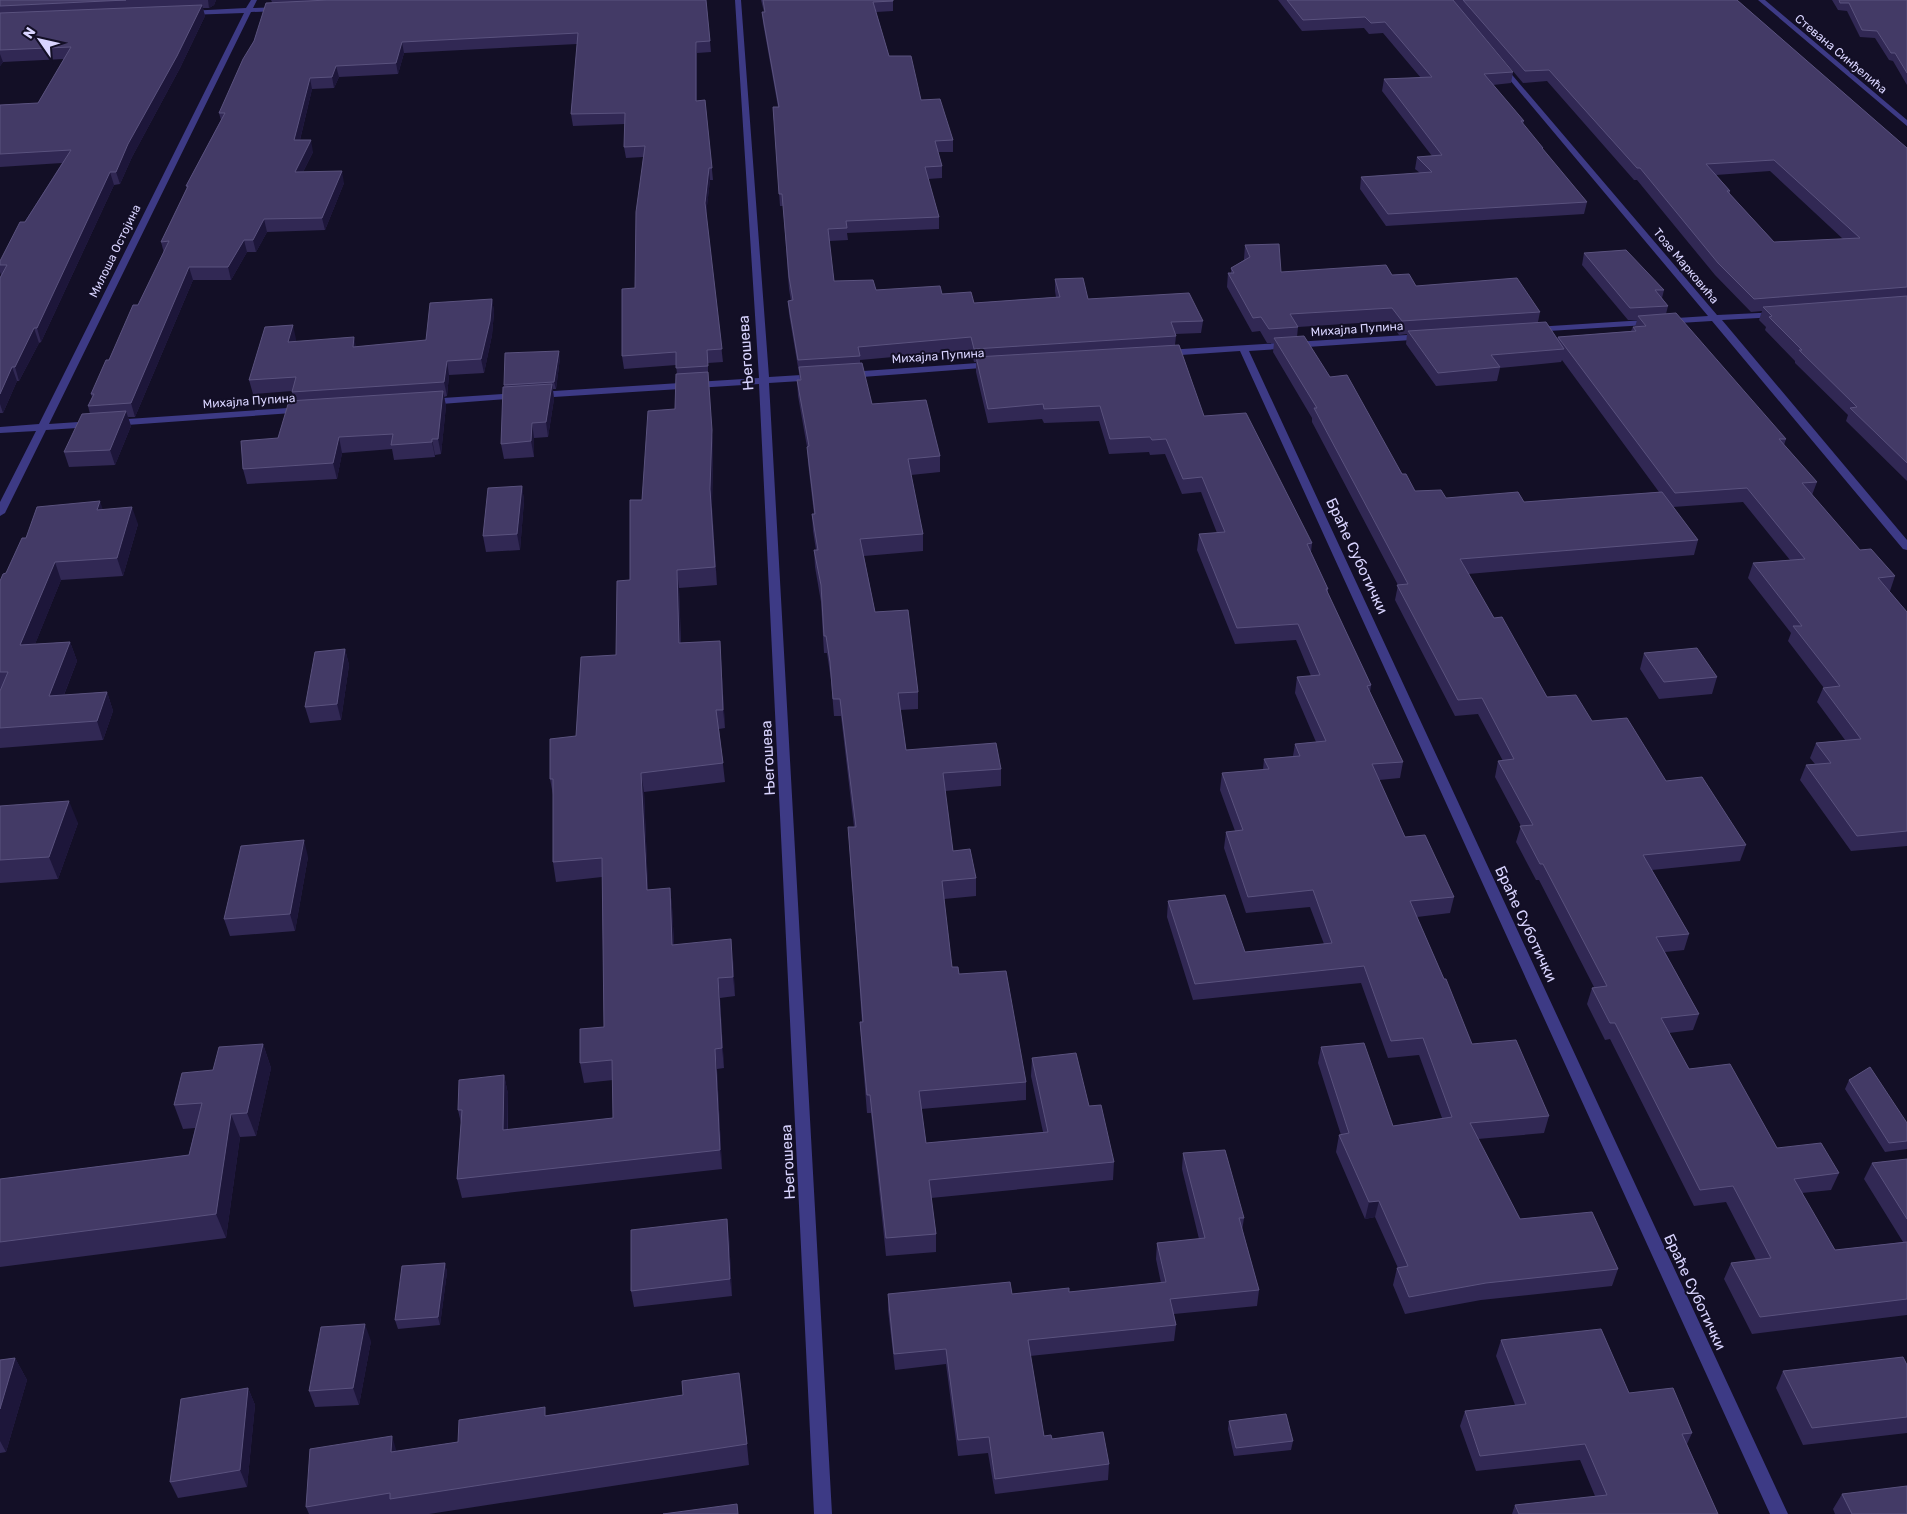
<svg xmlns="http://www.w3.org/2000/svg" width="1907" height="1514" viewBox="0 0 1907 1514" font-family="Rubik,sans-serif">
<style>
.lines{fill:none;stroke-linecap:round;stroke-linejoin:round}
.minor{fill:#3d3a85;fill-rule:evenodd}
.wall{fill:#312854;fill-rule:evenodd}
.shaded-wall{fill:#1d163a}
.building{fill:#433a66;stroke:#5a527e;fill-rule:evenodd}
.labels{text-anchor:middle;stroke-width:4;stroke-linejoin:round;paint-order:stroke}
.far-street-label{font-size:12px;fill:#d9d4ff;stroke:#130f26}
.street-label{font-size:15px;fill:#d9d4ff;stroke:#130f26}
</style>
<rect width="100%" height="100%" fill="#130f26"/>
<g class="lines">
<path class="minor" d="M251 0H257L253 8 280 7 283 9 280 11 251 12 49 424 93 421 98 424 93 427 46 430 5 513 0 516V502L36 431 0 433V427L39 424 244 13 188 15 185 13 188 11 246 8Z
M735 0H741L769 377 817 374 822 377 817 380 769 383 832 1514H814L759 384 538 398 533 395 538 392 759 378Z
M1758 0H1765L1907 120V126Z
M1502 63 1717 315 1780 312 1782 314 1777 317 1722 320 1907 540V550L1903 549 1712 321 1532 332 1530 330 1535 327 1708 316 1499 67 1498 65Z
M1423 334 1426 335V339L1249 351 1788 1514H1770L1240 351 1166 356 1161 353 1166 350Z
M992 362 997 365 995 367 849 378 844 375 849 372Z
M518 393 523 396 521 398 428 405 423 402 428 399Z
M303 407 306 408V412L113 426 108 423 113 420Z"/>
</g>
<path class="wall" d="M0 0H216L214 5 209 8H203L205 16 180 68 132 157 120 184 114 185 41 342 39 343 19 381H17L3 413H0V278L1 275 0 272V261L62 163 0 167V105L38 103 64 59 3 62 0 66Z
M271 0H706L711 52 697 53V101L705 100 713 180H710L706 214 723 362 708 363V379L713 448 712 507 717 585 679 588 681 643 720 641 725 728 719 729 725 782 644 792 648 890 670 888 672 907 674 945 733 959 735 996 720 998 724 1068 717 1069 722 1169 462 1198 457 1179 461 1123 458 1110 504 1075 508 1094V1130L613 1118V1080L584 1083 580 1063 604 1027 602 877 556 882 553 862V795L550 779 576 736 616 655 630 580 642 500 675 409 677 374 676 365 624 369 622 356 635 288 643 157 626 158 624 147 625 124 573 126 571 114 577 44 404 53 398 74 339 77 334 88 312 89 300 140 313 152 303 172 344 183 325 230 267 232 256 252H247L231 280H193L135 417H128L131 426 115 465 69 467 64 452 90 414 88 406 92 397 91 394 138 305 164 253 161 242 187 188 186 186 221 120 219 113 254 41 272 2Z
M761 0H904H893V11L876 12 889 56 921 100 953 140V152H938L942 166V178L928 179 939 217V229L847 233 848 240 829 241 834 281 876 290 942 294 974 303 1056 297 1055 291V279L1088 299 1203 321 1201 333 1175 334 1176 336 1175 345 1204 416 1312 543 1311 552 1328 589V594L1371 685 1370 692 1403 762 1400 778 1379 780 1405 837 1454 897 1450 913 1417 917 1472 1044 1549 1116 1544 1133 1478 1139 1520 1219 1618 1269 1612 1286 1481 1300 1405 1314 1393 1285 1397 1268H1398L1375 1217 1365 1219 1336 1152 1339 1135H1341L1318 1063 1321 1047 1393 1126 1442 1118 1419 1055 1388 1058 1361 983 1193 1000 1167 917 1168 901 1245 952 1324 944 1310 907 1246 913 1224 848 1226 832 1235 831 1220 790 1222 773 1263 770 1264 759 1293 756 1295 744 1316 742 1295 693 1297 677 1311 676 1296 640 1235 644 1197 550 1199 534 1217 533 1201 492 1182 494 1165 454 1150 455 1149 452 1109 454 1099 421 1044 423 1042 419 988 423 976 372V362H974L971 350 860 360V363L872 404 940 456V472L911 475 923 534V551L864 556 875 612 918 692V709L900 710 906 750 1001 769V786L945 791 953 851 976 878V896L944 899 952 967 959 974 1026 1082V1100L921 1109 926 1143 1043 1132 1031 1076 1032 1058 1089 1106 1114 1162 1113 1180 931 1198 936 1234V1252L886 1256 871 1113H867L861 1040 860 1022H862L848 827H854L841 716H834L831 680 827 653H824L821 602 815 567 814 550H816L813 531 812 514H814L808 463 807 447 798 396 797 380H800L799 373 789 314 788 301H791L789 289 783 206H780L773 107H778L763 23 762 12H764Z
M1278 0H1737L1907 148V481L1846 421 1848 415 1795 363V361L1765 330 1766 327 1759 320 1762 311 1751 312 1715 275 1637 180H1634L1547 81 1523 83 1456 4 1513 72 1511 83 1493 85 1524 121 1523 124 1543 148V150L1587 202 1584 214 1386 226 1360 189 1361 177 1420 173 1415 169 1417 157 1432 156 1382 91 1384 79 1421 78 1383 33 1369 34 1364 28 1302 31ZM1770 171 1843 239 1774 242 1730 194V191L1716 175Z
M1832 0H1907V85L1893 61 1889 60 1875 38 1860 37 1847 11 1838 10Z
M1245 245 1281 272 1392 275 1416 286 1540 312 1538 322 1557 339 1558 337 1631 331 1633 327H1635L1637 320H1628L1582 265 1584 253 1664 290 1662 298 1668 306 1666 314 1786 439 1784 445 1817 482 1812 495 1860 550 1895 576 1890 591H1889L1907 612V846L1851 851 1800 780 1806 765 1815 764 1810 758 1816 743 1845 740 1817 702 1823 688H1824L1788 641 1791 633 1748 578 1753 563 1790 560 1743 502 1673 507 1698 540 1694 555 1468 574 1494 618 1547 697 1592 721 1746 845 1740 861 1652 870 1689 934 1684 950 1665 952 1699 1014 1693 1030 1669 1033 1689 1069 1777 1148 1839 1173 1831 1190 1802 1193 1835 1250 1903 1242 1864 1179 1872 1163 1907 1159V1315L1752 1334 1724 1279 1731 1263 1756 1260 1726 1202 1694 1206 1610 1039 1605 1040 1587 1004 1592 988 1594 987 1539 880H1536L1516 842 1521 826 1495 777 1498 761H1503L1478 714 1455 716 1395 600 1398 585 1312 422V418L1273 352 1274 343H1267L1260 331 1252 332 1227 287 1228 273H1231V268L1244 260V259ZM1390 321 1399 335 1407 334 1406 344 1436 386 1497 381 1500 368 1561 362 1562 360 1659 492 1524 502 1446 498 1415 491 1330 377 1297 337 1298 327Z
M492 299 494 312 492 335 484 373 449 375 447 396 444 397 446 406 441 454 435 455V457L394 460 392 449 342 453 337 479 247 484 243 469 278 438 294 401 292 391 253 394 249 380 296 339 295 342 357 347 426 340Z
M560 358 556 389H553L554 399 548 437 534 438V457L504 459 501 444 504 385Z
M522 486 524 501 520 550 486 552 483 536Z
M102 509 138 524 123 576 61 580 35 644 70 642 77 661 64 695 107 692 113 711 103 740 0 748V581L6 573 26 538Z
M345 649 349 665 341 720 310 723 305 707Z
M1644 653 1717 677 1712 694 1659 699 1640 669Z
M0 806 78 823 58 879 0 883Z
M308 857 295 931 230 936 224 919Z
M263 1044 271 1068 256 1136 240 1137 226 1238 0 1267V1179L189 1155 195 1128 183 1129 174 1105 213 1070Z
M1849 1080 1907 1123V1149L1885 1152 1845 1089Z
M1183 1153 1244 1218 1242 1231 1259 1290 1257 1306 1174 1314 1176 1325 1174 1341 1030 1356 1044 1436 1052 1439 1109 1464 1108 1480 995 1494 988 1453 958 1456 946 1364 895 1370 888 1310V1294H1012L1069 1292 1161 1283 1156 1259 1157 1243 1199 1239 1182 1169Z
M729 1236 732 1296 634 1307 631 1291Z
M445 1263 447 1272 440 1325 398 1329 395 1320Z
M1501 1340 1629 1393 1692 1433 1687 1444 1718 1514 1595 1496 1580 1460 1476 1471 1460 1426 1465 1411 1515 1405 1496 1356Z
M371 1341 359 1405 315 1407 309 1391Z
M15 1358 27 1380 6 1452 0 1453V1360Z
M1907 1365V1433L1803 1445 1776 1388 1783 1371Z
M248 1388 255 1405 247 1487 178 1498 170 1482Z
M742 1393 749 1465 429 1514H309L306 1507 397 1451 458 1442 547 1415Z
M1229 1421 1293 1441 1291 1450 1234 1456 1228 1429Z
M1842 1494 1907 1514H1835L1833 1509Z
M1515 1505 1519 1514H1512Z"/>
<path class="shaded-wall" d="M208 0H216L214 5 209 8Z
M202 5 205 16 180 68 132 157 120 184 116 172 128 144Z
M402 42 404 53 398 74 396 63Z
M696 42 697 53V112L696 101Z
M0 54 3 62 0 66Z
M336 66 339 77 334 88 332 77Z
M310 78 312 89 297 152 294 140Z
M311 140 313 152 297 184 295 172Z
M709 168 710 180 706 215 705 203Z
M342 171 344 183 325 230 322 218Z
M110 172 114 185 41 342 37 328Z
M264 219 267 232 256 252 253 240Z
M244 240 247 252 231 280 228 267Z
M189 267 193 280 135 417 131 403Z
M492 299 494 312 492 335 484 373 481 359Z
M293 325 296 339 291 356 288 342Z
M34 328 39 343 19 381 15 367Z
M354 337 357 351 353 347Z
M559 351 560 358 556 389 554 382Z
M447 361 449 375 447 396 444 382Z
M12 367 17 381 3 413 0 404V394Z
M552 384 554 399 548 437 546 422Z
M709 389 713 448 712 507 717 585 710 489Z
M443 391 446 406 441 454 438 439Z
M126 411 131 426 115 465 110 450Z
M532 423 534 438V457L531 441Z
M339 437 342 453 337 479 333 463Z
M432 439 435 455V457L432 442Z
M522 486 524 501 520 550 517 534Z
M100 501 106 519 97 510Z
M132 507 138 524 123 576 117 558Z
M55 562 61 580 27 664 20 645Z
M677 570 679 588 681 662 679 643Z
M720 641 721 659 725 728 723 710Z
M70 642 77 661 56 715 49 696Z
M345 649 349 665 341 720 337 704Z
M107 692 113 711 103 740 97 721Z
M641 773 644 792 649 909 647 890Z
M69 801 78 823 58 879 49 857Z
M304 840 308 857 295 931 290 914Z
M670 888 672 907 675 965 672 945Z
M731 939 733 959 735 996 733 977Z
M718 978 720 998 724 1068 722 1048Z
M263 1044 271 1068 256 1136 247 1113Z
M715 1049 717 1069 722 1169 720 1150Z
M504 1075 508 1094 507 1150 503 1130Z
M231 1114 240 1137 226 1238 216 1214Z
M1379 1201 1375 1217 1365 1219 1369 1202Z
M727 1219 729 1236 732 1296 730 1279Z
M445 1263 447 1272 440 1325 438 1317Z
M365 1324 371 1341 359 1405 353 1388Z
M15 1358 27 1380 6 1452 0 1441V1409Z
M739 1373 742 1393 749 1465 747 1444Z
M248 1388 255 1405 247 1487 240 1470Z
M392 1436 398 1456 391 1452Z"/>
<path class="building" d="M0 0H126L0 6Z
M328 0H706L710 41 696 42V101L705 100 712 168H709L705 203 722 349 707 350 708 366 676 368V352L622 356V289L635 288 636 212 645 146 624 147 625 113 571 114 578 33 402 42 396 63 336 66 332 77 310 78 294 140H311L295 172 342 171 322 218 264 219 253 240H244L228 267H189L131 403 88 406 94 394H91L106 360H109L116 344 133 305H138L169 241 161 242 188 186H186L225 113H219L243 59 254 41 266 3Z
M763 0H893V1L873 2 889 56H911L921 100 940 99 953 140 935 141 942 166 925 167 939 217 846 221 847 228 828 229 834 281 873 280 876 290 940 286 942 294 971 292 974 303 1060 297 1055 279 1083 278 1088 299 1189 293 1203 321 1171 322 1176 336 974 349 971 337 858 347 860 356 798 360 788 301 793 300 789 277 782 194H779L773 107H779L762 12H765Z
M1287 0H1453L1513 72 1484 74 1524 121H1521L1543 148H1542L1587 202 1388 214 1361 177 1432 172 1417 157 1442 155 1384 79 1432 77 1385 22 1371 23 1365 17 1303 20Z
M1463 0H1737L1907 148V287L1754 299 1718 263 1640 168H1637L1549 70 1525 71ZM1774 160 1860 238 1774 242 1727 191H1730L1706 164Z
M1839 0H1907V73L1895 53H1891L1877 31 1862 30 1849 3H1840Z
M202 5 177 56 128 144 116 172H110L37 328H34L15 367H12L0 394V278L7 265H0V261L20 222H25L71 150 0 154V105L38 103 71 47 0 50V13Z
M1279 244 1281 272 1386 265 1392 275 1409 274 1416 286 1517 278 1540 312 1402 321 1392 308 1290 314 1298 327 1269 329 1261 317 1253 318 1228 273H1234L1231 268 1250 257 1245 245Z
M1626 250 1664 290H1655L1668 306 1630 308 1584 253Z
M1907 296V463L1850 408 1857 407 1799 350H1802L1769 317 1772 316 1763 307Z
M492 299 490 321 481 359 447 361 444 382 292 392 296 377 249 380 265 327 293 325 288 342 354 337 353 347 426 340 430 303Z
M1676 313 1786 439H1779L1817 482 1802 483 1860 550 1871 549 1895 576 1878 578 1907 612V831L1857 836 1806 765 1831 763 1816 743 1861 739 1823 688 1840 686 1793 626H1802L1753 563 1805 559 1747 488 1675 493 1558 337 1636 331 1633 327 1646 326 1638 316Z
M1546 322 1564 349 1491 355 1500 367 1438 373 1408 331Z
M1304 336 1330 377 1347 375 1402 474H1406L1415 491 1441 490 1446 498 1518 492 1524 502 1662 492 1698 540 1460 559 1494 618 1502 617 1547 697 1576 695 1592 721 1627 718 1666 781 1702 777 1746 845 1643 855 1689 934 1656 937 1699 1014 1661 1018 1689 1069 1730 1064 1777 1148 1821 1143 1839 1173 1794 1179 1835 1250 1907 1242V1299L1760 1317 1731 1263 1771 1258 1733 1186 1700 1190 1615 1023H1610L1592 988 1607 986 1543 864H1540L1520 826 1533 825 1498 761 1514 759 1482 698 1458 700 1397 585 1408 584 1314 408H1317L1274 338Z
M1179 345 1204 416 1246 413 1312 543 1307 544 1328 589H1326L1371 685 1367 686 1403 762 1372 764 1405 837 1425 835 1454 897 1410 901 1444 979H1446L1472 1044 1516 1040 1549 1116 1470 1123 1520 1219 1592 1212 1618 1269 1486 1283 1409 1297 1397 1268 1408 1266 1379 1201 1369 1202 1339 1135 1349 1133 1321 1047 1364 1043 1393 1126 1452 1117 1423 1038 1391 1041 1364 966 1195 984 1168 901 1225 895 1245 952 1332 943 1313 890 1248 897 1226 832 1243 830 1222 773 1269 769 1264 759 1300 756 1295 744 1326 741 1297 677 1320 675 1298 624 1237 628 1199 534 1225 532 1202 477 1183 479 1166 439 1152 440 1150 437 1110 439 1100 406 1044 409 1043 404 988 409 976 357Z
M559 351 554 382 504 385 505 353Z
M862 363 872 404 926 400 940 456 908 459 923 534 860 539 875 612 908 610 918 692 898 693 906 750 996 743 1001 769 943 773 953 851 970 849 976 878 942 881 952 967H958L959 974 1006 971 1026 1082 919 1091 926 1143 1048 1132 1032 1058 1076 1053 1089 1106 1101 1105 1114 1162 929 1180 936 1234 886 1238 870 1095H867L860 1022H863L848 827H856L840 699H833L830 662 826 636H824L821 585 814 550H818L812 514H815L807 447 809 446 797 380H801L799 367Z
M708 372 712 430 710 489 715 567 677 570 679 643 720 641 723 710H716L723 763 641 773 647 890 670 888 672 945 731 939 733 977 718 978 722 1048 715 1049 720 1150 457 1179 462 1110H458L459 1080 504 1075 503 1130 613 1118 612 1060 580 1063V1029L604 1027 602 858 553 862V779H550V739L576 736 581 657 616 655 617 581 630 580V500H642L648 411 675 409 676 374Z
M552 384 546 422 532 423 531 441 501 444 503 387Z
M443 391 438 439H432V442L391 445 393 434 339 437 333 463 243 469 241 441 278 438 289 401Z
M126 411 110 450 64 452 82 414Z
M522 486 517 534 483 536 488 488Z
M100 501 97 510 132 507 117 558 55 562 20 645 70 642 49 696 107 692 97 721 0 728V691L8 672H0V581L3 574 6 573 22 538H26L37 507Z
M1697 648 1717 677 1664 682 1644 653Z
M345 649 337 704 305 707 315 652Z
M69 801 49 857 0 860V806Z
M304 840 290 914 224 919 241 846Z
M263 1044 247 1113 231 1114 216 1214 0 1242V1179L189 1155 202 1103 174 1105 182 1073 213 1070 219 1047Z
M1870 1067 1907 1123V1141L1889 1143 1849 1080Z
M1225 1150 1244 1218H1239L1259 1290 1170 1299 1176 1325 1028 1340 1044 1436 1051 1435 1052 1439 1103 1432 1109 1464 995 1479 989 1437 958 1440 946 1349 894 1354 888 1294 1010 1282 1012 1294 1069 1288V1292L1166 1282 1157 1243 1205 1238 1183 1153Z
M1907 1159V1219L1872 1163Z
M727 1219 730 1279 631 1291V1230Z
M445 1263 438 1317 395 1320 402 1266Z
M365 1324 353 1388 309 1391 321 1327Z
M1601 1329 1629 1393 1673 1388 1692 1433 1682 1434 1718 1514H1519L1515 1505 1607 1495 1585 1444 1480 1456 1465 1411 1526 1404 1501 1340Z
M1903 1357 1907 1365V1417L1812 1428 1783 1371Z
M15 1358 0 1409V1360Z
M739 1373 747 1444 390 1499V1493L306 1507 310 1449 392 1436 391 1452 458 1442 459 1420 545 1407V1416L683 1395 682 1381Z
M248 1388 240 1470 170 1482 181 1399Z
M1286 1414 1293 1441 1236 1448 1229 1421Z
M1907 1486V1514H1852L1842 1494Z
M737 1504 738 1514H663Z"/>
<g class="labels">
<g class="far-street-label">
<text transform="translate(1841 54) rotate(40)" y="4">Стевана Синђелића</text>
<text transform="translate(115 251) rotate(-64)" y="4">Милоша Остојина</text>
<text transform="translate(1686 266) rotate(50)" y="4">Тозе Марковића</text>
<text transform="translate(1357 329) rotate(-4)" y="4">Михајла Пупина</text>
<text transform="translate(938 356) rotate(-4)" y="4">Михајла Пупина</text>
<text transform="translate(249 401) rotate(-4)" y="4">Михајла Пупина</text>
</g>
<g class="street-label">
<text transform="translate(746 353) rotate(-94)" y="5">Његошева</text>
<text transform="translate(1357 556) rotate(65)" y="5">Браће Суботички</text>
<text transform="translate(768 758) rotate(-93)" y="5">Његошева</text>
<text transform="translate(1526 924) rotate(65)" y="5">Браће Суботички</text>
<text transform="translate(788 1162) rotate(-93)" y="5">Његошева</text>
<text transform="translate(1695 1292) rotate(65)" y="5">Браће Суботички</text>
</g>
</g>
<g transform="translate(40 40) rotate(304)" stroke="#130f26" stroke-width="4" paint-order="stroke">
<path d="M0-4L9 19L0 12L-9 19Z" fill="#d9d4ff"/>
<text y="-8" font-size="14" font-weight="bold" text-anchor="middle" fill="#d9d4ff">N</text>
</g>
</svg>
